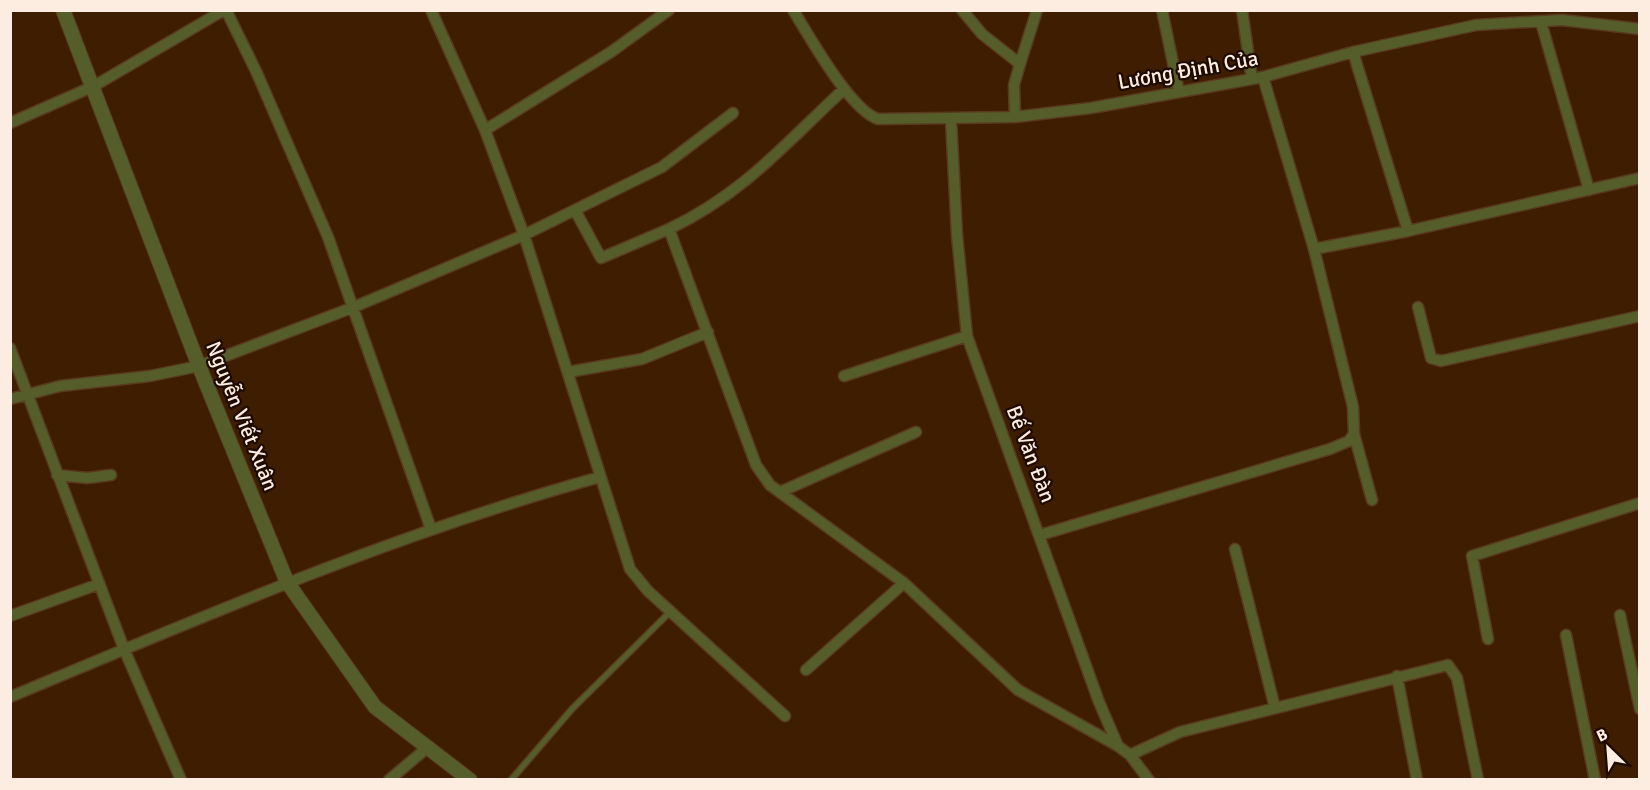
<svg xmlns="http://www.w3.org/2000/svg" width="1650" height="790" viewBox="0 0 1650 790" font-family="Signika,sans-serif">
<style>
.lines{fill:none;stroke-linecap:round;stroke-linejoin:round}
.service-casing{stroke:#593a1f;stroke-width:8}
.minor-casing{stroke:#593a1f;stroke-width:13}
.tertiary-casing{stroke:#593a1f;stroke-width:16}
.service{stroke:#555e2a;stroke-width:5}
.minor{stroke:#555e2a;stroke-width:10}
.tertiary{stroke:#555e2a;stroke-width:14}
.labels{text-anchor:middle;stroke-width:4.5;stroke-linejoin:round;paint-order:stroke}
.street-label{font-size:21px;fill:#fdece0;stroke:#1d0a00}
</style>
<rect width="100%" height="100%" fill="#3e1d00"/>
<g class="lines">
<g class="service-casing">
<path id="service" d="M511 780 572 709 670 612"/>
</g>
<g class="minor-casing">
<path id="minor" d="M226 10 256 71 328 237 431 529
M431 10 485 130 524 235 630 569 648 591 785 716
M793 10C810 37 850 110 878 119L1015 117 1091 108 1263 77 1353 52 1476 25 1562 20 1640 29
M962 10 982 34 1020 64 1014 85 1015 117
M1162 10 1179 92
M1242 10 1252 79
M1541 22 1589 190
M1353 52 1408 231
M1020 64 1037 10
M844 89C786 143 743 194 669 229L756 465 770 485 904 583 1018 690 1118 746
M951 120 957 235 967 336 1099 702 1118 746 1130 755 1149 780
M10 123 94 86 224 10
M485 130 611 52 669 10
M575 210 601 258 669 229
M1314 249 1408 231 1640 178
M1418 307 1431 358 1441 361 1640 316
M10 348 124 649 181 780
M568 372 642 359 708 332
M844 376 967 336
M10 399 60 386 150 376 199 366 354 307 524 235 662 167 733 113
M1354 434 1372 500
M57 475 87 478 111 475
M780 492 916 432
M1040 535 1330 449 1349 441 1354 434 1353 407 1314 249 1263 77
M1235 549 1275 708
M1620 615 1640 709
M10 616 99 584
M1566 635 1595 780
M1488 639 1472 556 1640 503
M806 670 904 583
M1397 676 1417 780
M10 697C204 616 397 533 600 477
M1130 755 1180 732 1448 665 1457 678 1478 780
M389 780 428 747"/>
</g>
<g class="tertiary-casing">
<path id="tertiary" d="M63 10 199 366 287 582 375 707 470 780"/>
</g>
<use href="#service" class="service"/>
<use href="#minor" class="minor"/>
<use href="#tertiary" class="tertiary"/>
</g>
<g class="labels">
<g class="street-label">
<text transform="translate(1188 70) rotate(-10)" y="7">Lương Định Của</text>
<text transform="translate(242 416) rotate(68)" y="7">Nguyễn Viết Xuân</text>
<text transform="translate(1031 454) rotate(69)" y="7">Bế Văn Đàn</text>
</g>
</g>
<rect width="1650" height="790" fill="none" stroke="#fdece0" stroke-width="24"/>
<g transform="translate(1608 748) rotate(335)" stroke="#1d0a00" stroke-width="4.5" paint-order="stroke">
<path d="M0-4.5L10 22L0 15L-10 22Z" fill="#fdece0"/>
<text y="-9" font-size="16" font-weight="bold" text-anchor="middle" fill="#fdece0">B</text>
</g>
</svg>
